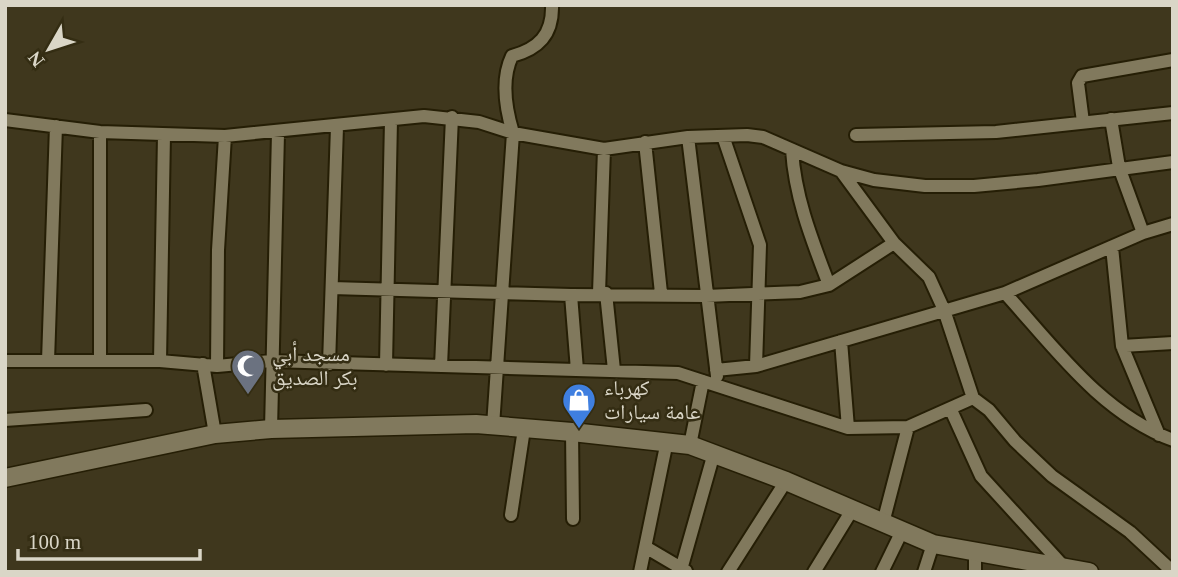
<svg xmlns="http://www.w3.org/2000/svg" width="1178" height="577" viewBox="0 0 1178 577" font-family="'Times New Roman','Noto Naskh Arabic',serif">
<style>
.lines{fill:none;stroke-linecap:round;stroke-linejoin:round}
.minor-casing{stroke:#251e05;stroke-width:16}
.secondary-casing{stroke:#251e05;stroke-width:21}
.minor{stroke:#81795d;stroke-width:12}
.secondary{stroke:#81795d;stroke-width:18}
.labels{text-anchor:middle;stroke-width:5;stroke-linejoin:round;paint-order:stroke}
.poi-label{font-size:21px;fill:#dad6c7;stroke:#342d13;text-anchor:start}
</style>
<rect width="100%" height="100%" fill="#3f371d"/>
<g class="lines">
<g class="minor-casing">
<path id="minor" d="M1111 119 1119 167 1143 233
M5 120 100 132 225 136 424 116 479 122 513 133 604 149 688 137 747 135 763 137 841 171 874 180 925 186H974L1038 180 1173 162
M1083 122 1078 83 1082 76 1173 60
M100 132V360
M856 135 996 132 1173 113
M723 136 760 245 756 366
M688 137 717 376
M645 142 661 293
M792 150C795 198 812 240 829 285
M841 171 894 243 929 277 944 310 973 398
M1112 247 1122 346 1159 435
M332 288 571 295 706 296 800 292 829 285 894 243
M599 293 604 149
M606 293 614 370
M1005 293C1055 348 1101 413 1173 440
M571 295 577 370
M841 341 848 428
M1122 346 1173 343
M5 361H160L217 366 271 361 678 373 848 428 908 427 973 398 989 410 1015 441 1052 476 1130 532 1173 572
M48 361 56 126
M160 361 164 135
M203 364 215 434
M329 364 337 127
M386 365 391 120
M217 366 218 250 225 136
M441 366 452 117
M716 370 756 366 1005 293 1143 233 1173 224
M951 410 981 476 1065 568
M5 420 146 410
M493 426 513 133C506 110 501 79 512 56 538 49 553 35 552 5
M271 429 278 133
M572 432 573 519
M690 445 703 381
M511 515 524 429
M883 523 908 427
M647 548 686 571
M682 566 714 453
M640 572 667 441
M728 572 786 481
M814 572 852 510
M882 572 902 531
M924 572 933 544
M975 572V553"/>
</g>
<g class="secondary-casing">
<path id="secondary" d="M5 478 215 434 271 429 476 424 572 432 690 445 786 481 933 544 1089 572"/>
</g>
<use href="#minor" class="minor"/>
<use href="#secondary" class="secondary"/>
</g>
<defs>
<g id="mosque-pin" transform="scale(1.75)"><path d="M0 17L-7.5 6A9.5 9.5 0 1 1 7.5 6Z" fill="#6b7280" stroke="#342d13"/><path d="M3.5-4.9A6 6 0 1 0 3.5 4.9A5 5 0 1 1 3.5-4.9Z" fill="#fff"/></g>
<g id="shop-pin" transform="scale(1.75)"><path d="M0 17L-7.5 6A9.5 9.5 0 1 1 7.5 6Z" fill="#3f7fe0" stroke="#342d13"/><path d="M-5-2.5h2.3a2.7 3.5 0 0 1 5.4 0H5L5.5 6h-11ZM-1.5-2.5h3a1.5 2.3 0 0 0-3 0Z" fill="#fff"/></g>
</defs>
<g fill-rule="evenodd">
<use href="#mosque-pin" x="248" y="366"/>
<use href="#shop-pin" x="579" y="400"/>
</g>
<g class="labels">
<g class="poi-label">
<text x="272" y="361">مسجد أبي<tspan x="272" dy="24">بكر الصديق</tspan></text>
<text x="604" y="395">كهرباء<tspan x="604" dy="24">عامة سيارات</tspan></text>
</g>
</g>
<rect width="1178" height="577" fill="none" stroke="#dad6c7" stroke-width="14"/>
<g transform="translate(49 49) rotate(231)" stroke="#342d13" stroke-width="5" paint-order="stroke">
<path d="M0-5L12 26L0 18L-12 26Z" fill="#dad6c7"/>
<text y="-10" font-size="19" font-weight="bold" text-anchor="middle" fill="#dad6c7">N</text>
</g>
<path d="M18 549v10h182v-10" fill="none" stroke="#dad6c7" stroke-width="3.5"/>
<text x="28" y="549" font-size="21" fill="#dad6c7" stroke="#342d13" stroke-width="5" paint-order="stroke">100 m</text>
</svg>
